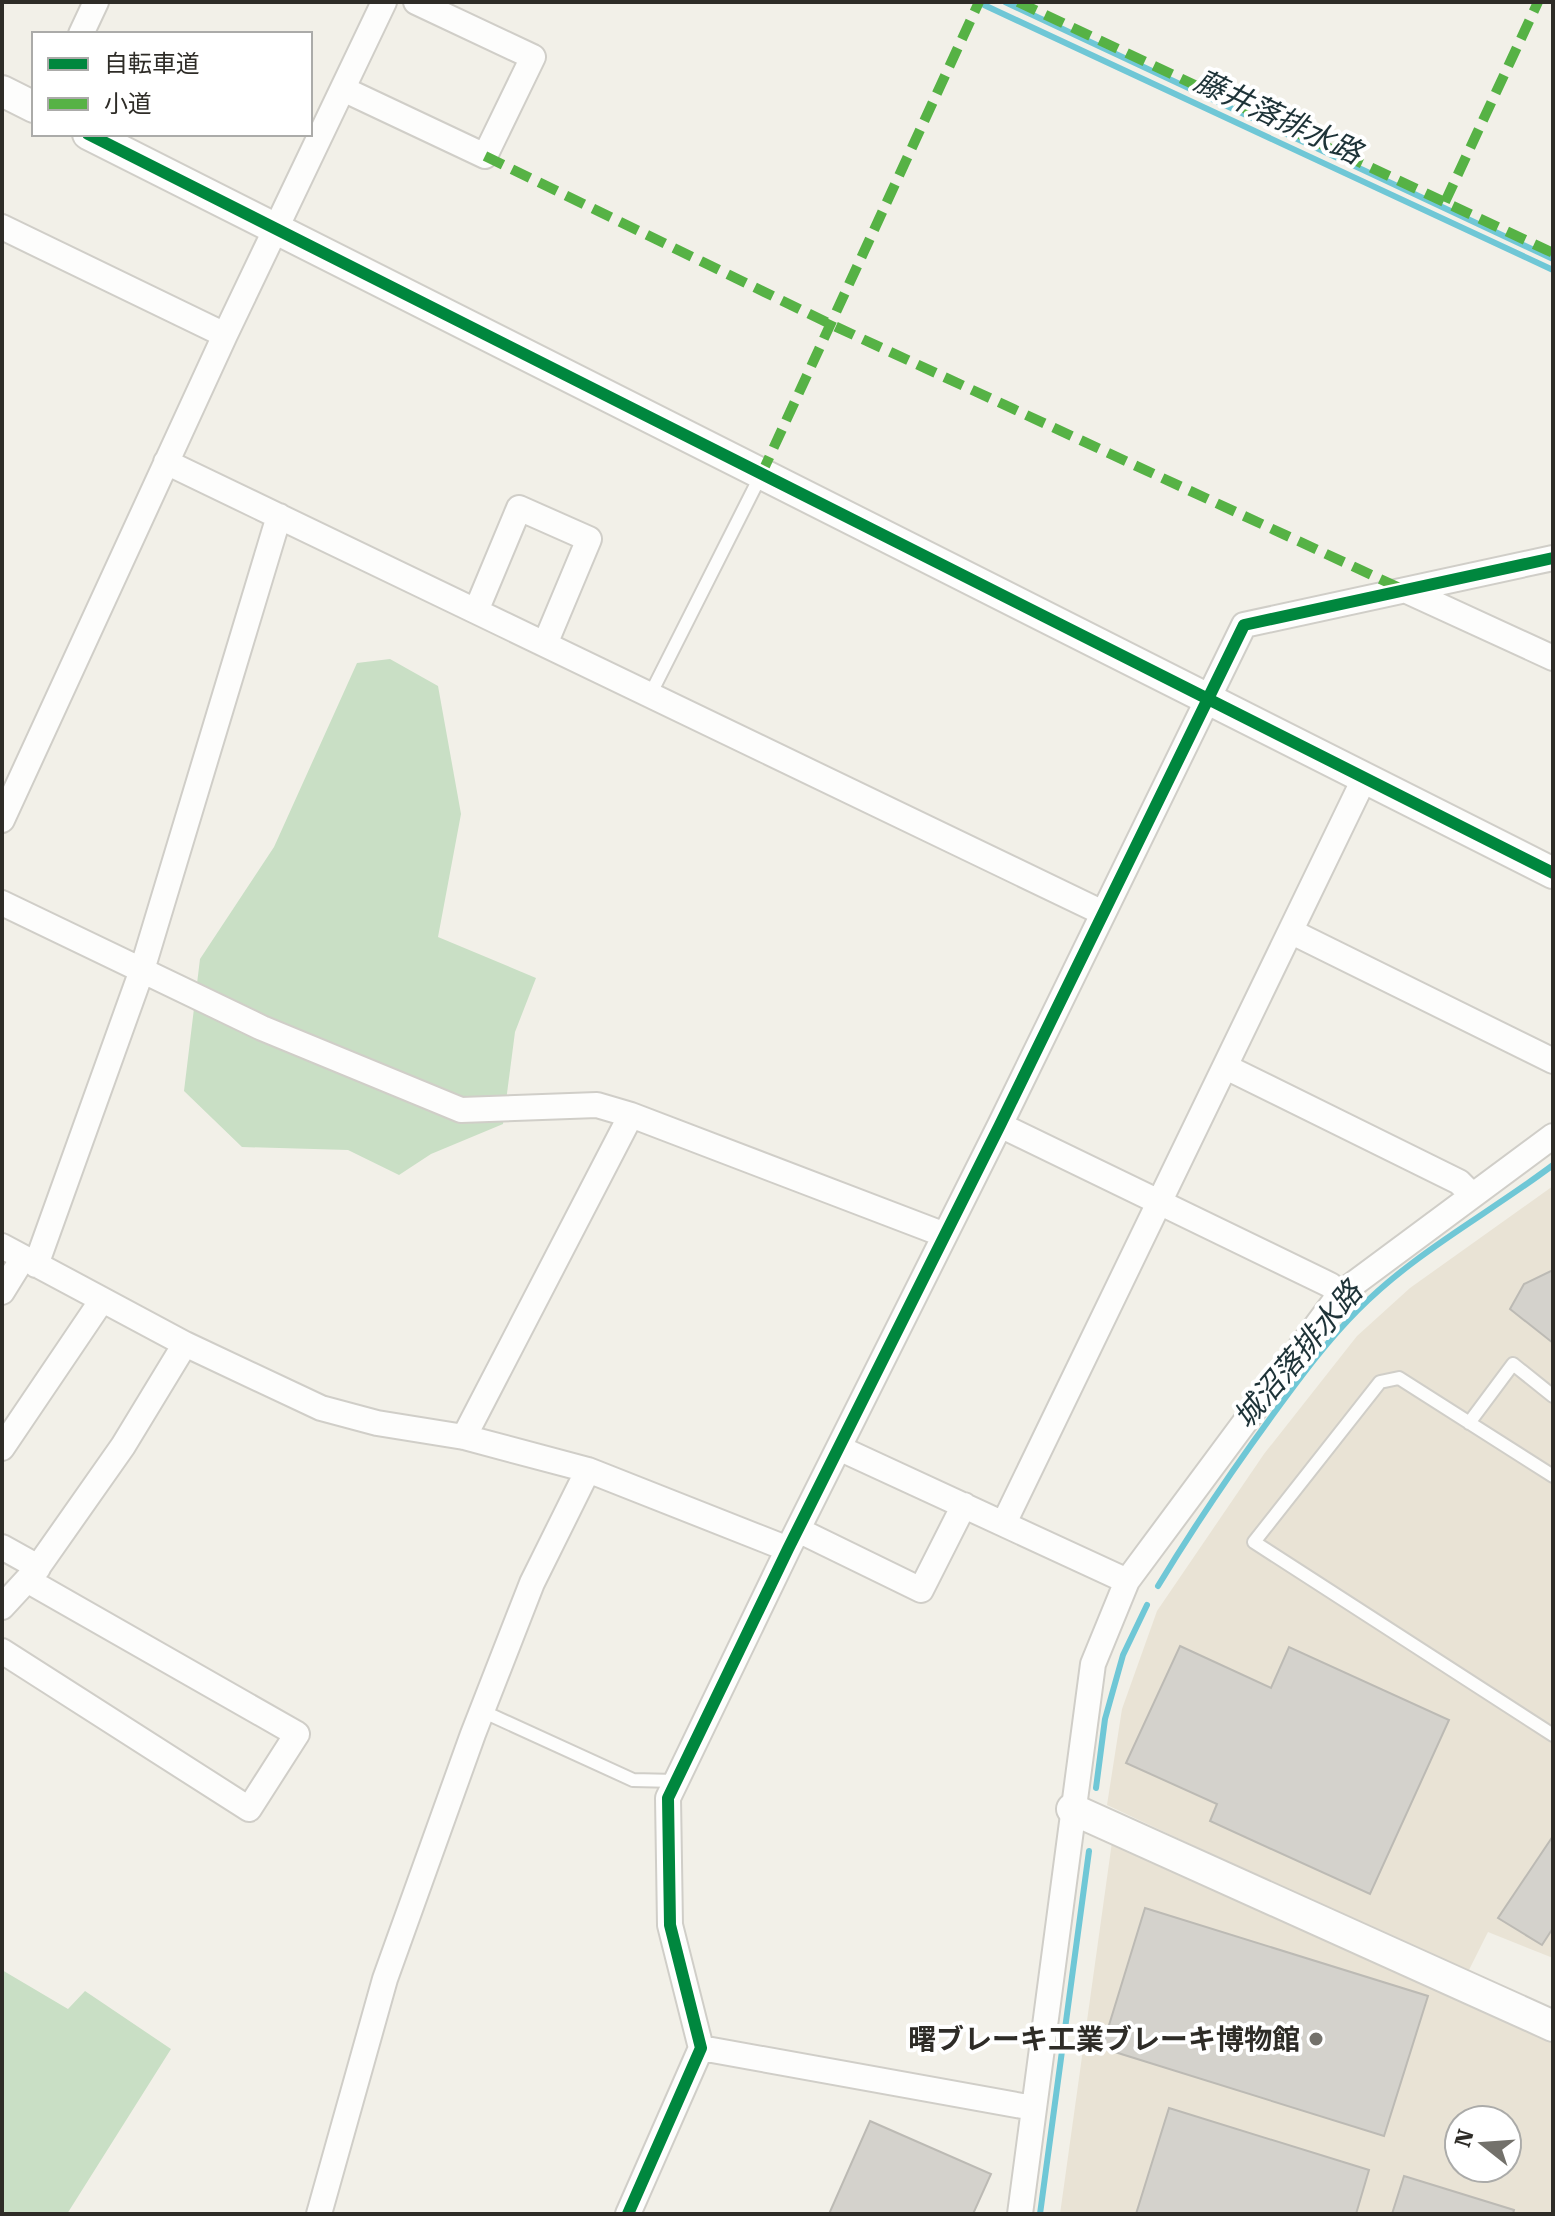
<svg xmlns="http://www.w3.org/2000/svg" width="1555" height="2216" viewBox="0 0 1555 2216" font-family="'Roboto Serif','Noto Sans JP',serif">
<style>
.industrial{fill:#e9e3d5;fill-rule:evenodd}
.green{fill:#c9dfc5}
.lines{fill:none;stroke-linecap:round;stroke-linejoin:round}
.stream{stroke:#6fc7d6;stroke-width:6}
.building{fill:#d4d2cc;stroke:#bcbab4;stroke-width:2}
.service-casing{stroke:#d0cec8;stroke-width:16}
.minor-casing{stroke:#d0cec8;stroke-width:28}
.tertiary-casing{stroke:#d0cec8;stroke-width:34}
.service{stroke:#fdfdfc;stroke-width:12}
.minor{stroke:#fdfdfc;stroke-width:24}
.tertiary{stroke:#fdfdfc;stroke-width:30}
.quiet{stroke:#56b245;stroke-width:10;stroke-dasharray:20 10;stroke-linecap:butt}
.cycleway-casing{stroke:#fff;stroke-width:17}
.cycleway{stroke:#00873e;stroke-width:12}
.poi-dot{fill:#73716b;stroke:#fff;stroke-width:3}
.labels{text-anchor:middle;stroke-width:8;stroke-linejoin:round;paint-order:stroke}
.poi-label{font-size:28px;font-weight:bold;fill:#2e2c27;stroke:#fff;text-anchor:end}
.water-label{font-size:30px;font-style:italic;fill:#1e3338;stroke:#fff}
</style>
<rect width="100%" height="100%" fill="#f2f0e8"/>
<path class="industrial" d="M1553 1186V1958L1488 1932 1467 1974 1107 1805 1122 1709 1157 1611 1264 1454 1357 1336 1410 1288Z
M1112 1842 1553 2039V2214H1060ZM1459 2120H1507V2168H1459Z"/>
<path class="green" d="M390 659 438 686 461 814 438 937 536 978 515 1032 503 1124 431 1154 399 1175 348 1150 242 1147 184 1091 200 959 274 847 357 663Z
M2 1970 68 2009 85 1991 171 2049 67 2214H2Z"/>
<g class="lines">
<path class="stream" d="M1005 2 1553 259
M984 5 1553 270
M1158 1586C1195 1525 1235 1466 1277 1409 1302 1375 1328 1340 1358 1310 1415 1252 1488 1214 1553 1165
M1096 1788 1105 1719 1123 1655 1147 1605
M1040 2214 1089 1851"/>
</g>
<path class="building" d="M1553 1270V1343L1510 1309 1524 1284Z
M1180 1646 1271 1688 1289 1647 1449 1720 1370 1894 1210 1821 1217 1804 1126 1763Z
M1553 1836V1928L1542 1945 1498 1918Z
M1145 1908 1428 1996 1384 2136 1102 2048Z
M1169 2108 1369 2170 1356 2214H1136Z
M870 2121 991 2174 973 2214H829Z
M1404 2176 1514 2210 1513 2214H1392Z"/>
<g class="lines">
<g class="service-casing">
<path id="service" d="M650 695 761 475
M1469 1423 1513 1364 1553 1396
M1553 1476 1399 1378 1380 1382 1254 1542 1553 1735
M482 1711 633 1780 676 1781"/>
</g>
<g class="minor-casing">
<path id="minor" d="M81 34 96 2
M343 89 485 156 533 57 416 2
M2 227 225 335
M166 462 1103 913
M1405 590 1553 658
M476 611 519 508 589 539 545 644
M2 820 225 335 384 2
M2 903 262 1028 461 1110 597 1105 631 1115 945 1235
M1292 932 1553 1061
M1226 1067 1459 1182 1472 1195
M1000 1125 1330 1285 1340 1294
M2 1246 185 1344
M36 1265 142 970 279 516
M2 1292 23 1258
M464 1437 631 1115
M2 1448 102 1300
M839 1448 1127 1581
M1004 1523 1365 777
M798 1530 921 1590 964 1505
M2 1547 38 1567 123 1446 185 1344 321 1408 377 1423 464 1437 588 1470 788 1549
M2 1607 38 1568
M2 1651 249 1809 297 1734 27 1580
M701 2048 1033 2108
M319 2214 385 1979 473 1734 532 1583 588 1470
M628 2214 701 2048 670 1925 668 1798 788 1549 1000 1125 1244 625 1553 558
M1020 2214 1093 1664 1127 1581 1340 1294 1553 1136"/>
</g>
<g class="tertiary-casing">
<path id="tertiary" d="M2 91 34 107
M88 134 1553 873
M1072 1809 1553 2026"/>
</g>
<use href="#service" class="service"/>
<use href="#minor" class="minor"/>
<use href="#tertiary" class="tertiary"/>
<path class="quiet" d="M1018 2 1553 253
M485 156 830 324 1404 590
M1445 202 1538 2
M761 475 979 2"/>
<g class="cycleway-casing">
<path id="cycleway" d="M88 134 1553 873
M628 2214 701 2048 670 1925 668 1798 788 1549 1000 1125 1244 625 1553 558"/>
</g>
<use href="#cycleway" class="cycleway"/>
</g>
<circle class="poi-dot" cx="1316" cy="2039" r="8"/>
<g class="labels">
<g class="poi-label">
<text x="1300" y="2049">曙ブレーキ工業ブレーキ博物館</text>
</g>
<g class="water-label">
<text transform="translate(1278 117) rotate(25)" y="10">藤井落排水路</text>
<text transform="translate(1298 1355) rotate(-50)" y="10">城沼落排水路</text>
</g>
</g>
<rect width="1555" height="2216" fill="none" stroke="#2e2c27" stroke-width="8"/>
<rect x="32" y="32" width="280" height="104" fill="#ffffff" stroke="#ababa9" stroke-width="2"/>
<rect x="48" y="58" width="40" height="12" fill="#00873e" stroke="#ababa9" stroke-width="2"/>
<text x="104" y="72" font-size="24" fill="#2e2c27">自転車道</text>
<rect x="48" y="98" width="40" height="12" fill="#56b245" stroke="#ababa9" stroke-width="2"/>
<text x="104" y="112" font-size="24" fill="#2e2c27">小道</text>
<g transform="translate(1483 2144) rotate(287)"><circle r="38" fill="#ffffff" stroke="#ababa9" stroke-width="2"/>
<path d="M0-6L14 30L0 20L-14 30Z" fill="#73716b"/>
<text y="-12" font-size="22" font-weight="bold" text-anchor="middle" fill="#2e2c27">N</text>
</g>
</svg>
